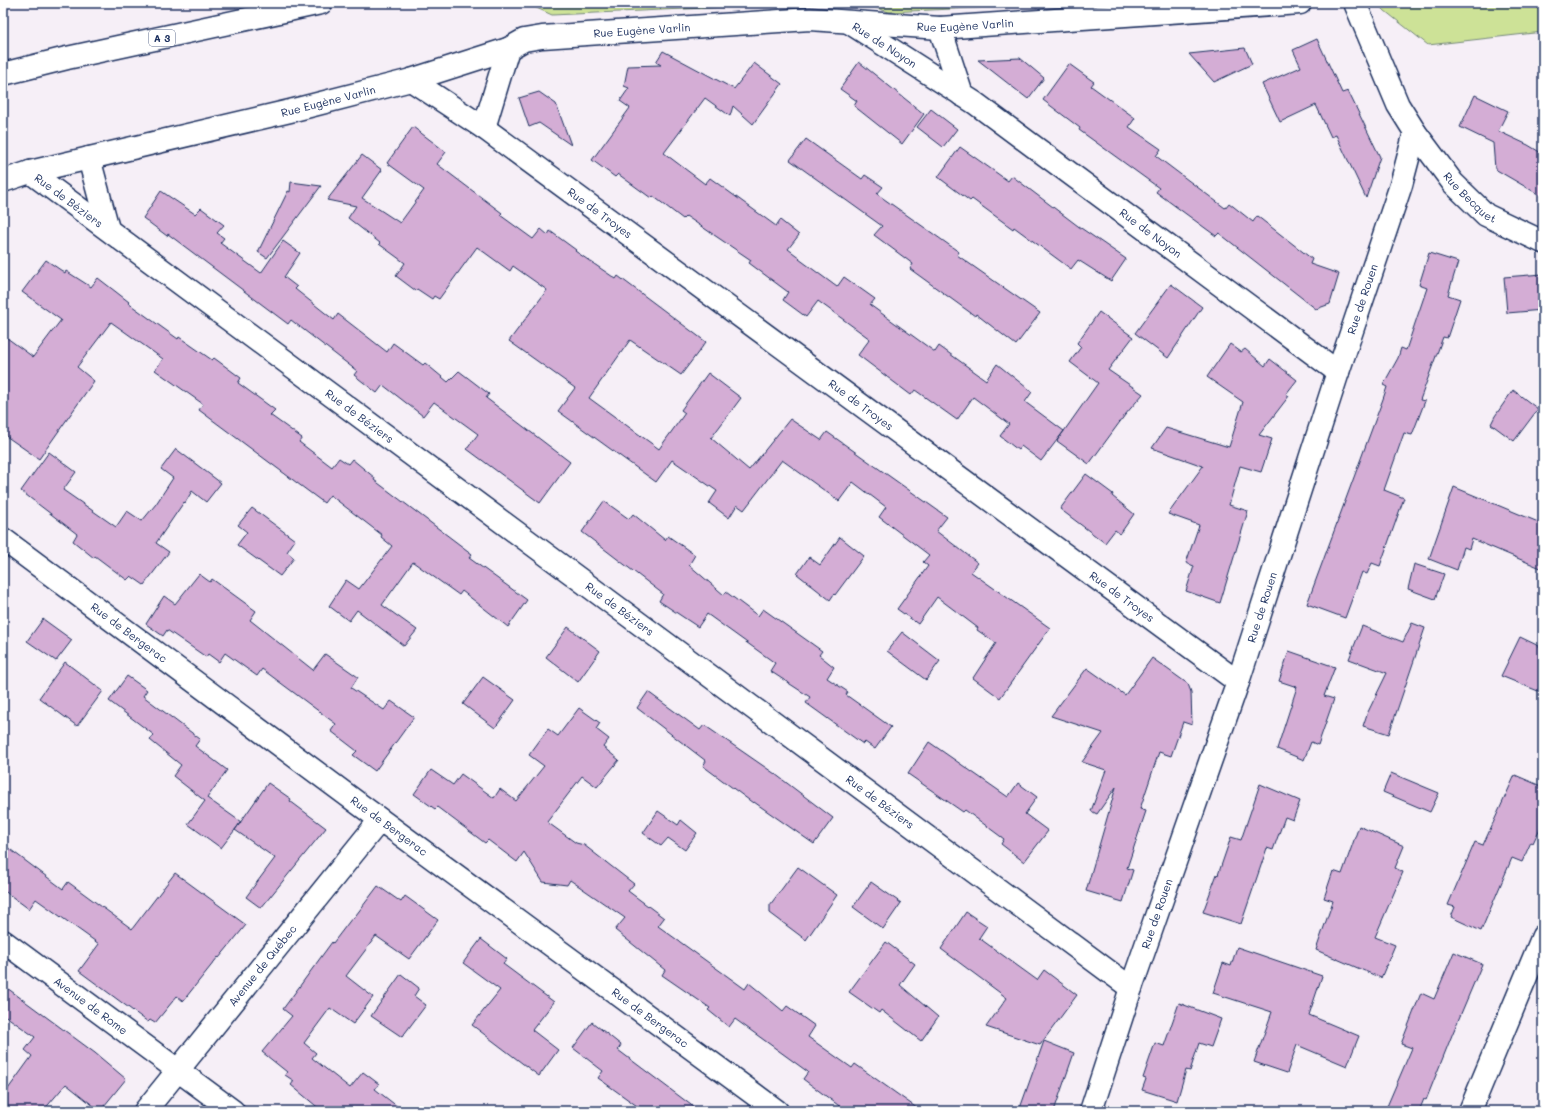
<svg xmlns="http://www.w3.org/2000/svg" width="1546" height="1114" viewBox="0 0 1546 1114" font-family="Mali,sans-serif">
<style>
.green{fill:#cde297;stroke:#74887a}
.building{fill:#d4add5;stroke:#1b2f5e}
.lines{fill:none;stroke-linecap:round;stroke-linejoin:round}
.minor-casing{stroke:#1b2f5e;stroke-width:25}
.highway-casing{stroke:#1b2f5e;stroke-width:25}
.minor{stroke:#fff;stroke-width:22}
.highway{stroke:#fff;stroke-width:22}
.labels{text-anchor:middle;stroke-width:4;stroke-linejoin:round;paint-order:stroke}
.shield{fill:#fff;stroke:#5f6d8e;stroke-width:1}
.shield-label{font-size:10px;font-weight:bold;fill:#1b2f5e}
.street-label{font-size:11px;fill:#1b2f5e;stroke:#fff}
</style>
<rect width="100%" height="100%" fill="#f6eff7"/>
<filter id="ink" filterUnits="userSpaceOnUse"><feTurbulence type="fractalNoise" baseFrequency=".025" numOctaves="2"/><feDisplacementMap in="SourceGraphic" scale="8" xChannelSelector="R" yChannelSelector="G"/><feConvolveMatrix kernelMatrix="1 2 1 2 8 2 1 2 1" color-interpolation-filters="sRGB"/></filter>
<g filter="url(#ink)">
<path class="green" d="M548 3H751L728 7 552 15 530 5Z
M860 3H1077L889 12Z
M1375 3H1543V32L1428 45Z"/>
<path class="building" d="M1317 39 1342 93 1348 91 1380 157 1366 198 1336 135 1331 137 1316 105 1280 122 1262 84 1301 67 1293 50Z
M1245 48 1252 64 1214 82 1189 54Z
M663 51 734 89 754 63 782 84 753 124 733 106 730 116 705 98 664 153 705 184 710 178 776 226 780 220 799 235 788 249 800 258 799 259 837 287 844 277 875 299 870 305 935 352 939 346 986 380 997 364 1032 392 1025 402 1064 431 1041 461 1021 446 1018 450 1000 436 1009 424 973 397 957 420 915 390 911 395 858 355 870 339 818 301 806 317 783 300 788 292 749 263 751 260 686 216 683 219 653 196 651 198 618 174 615 177 592 160 630 108 620 101 629 88 624 86 628 66 661 65 656 62Z
M1020 58 1044 78 1028 99 978 60Z
M859 62 924 114 902 144 854 106 857 101 840 89Z
M1069 64 1094 82 1091 86 1135 118 1129 127 1161 149 1156 156 1225 208 1229 203 1253 222 1257 216 1312 259 1310 264 1339 274 1330 304 1316 309 1219 233 1216 236 1156 192 1159 188 1079 130 1080 128 1043 100Z
M539 92 556 104 571 145 539 123 529 127 519 98Z
M1475 95 1508 111 1498 131 1528 145 1543 154V197L1495 169 1493 143 1460 127Z
M931 109 957 129 943 147 917 127Z
M413 127 446 152 437 164 502 213 500 215 533 239 541 229 548 235 550 231 576 250 575 251 616 279 618 276 706 342 681 375 630 340 589 398 659 449 685 413 681 410 708 373 741 398 711 438 749 470 790 419 821 440 827 432 947 517 936 531 978 563 971 572 1050 628 1000 698 973 678 996 643 977 630 978 628 937 597 918 624 897 609 928 566 923 562 929 555 879 517 886 507 853 482 839 501 782 460 744 510 737 505 729 518 709 503 717 491 672 460 656 482 558 411 575 388 509 341 547 290 513 266 510 271 477 247 439 299 434 296 432 299 417 289 416 291 396 276 405 263 379 244 380 243 348 218 356 206 327 200 362 155 382 170 362 198 400 223 424 190 387 163Z
M806 139 862 179 865 175 883 187 877 194 959 252 957 255 1040 313 1016 345 976 314 975 316 910 269 913 264 874 235 882 226 790 160Z
M960 147 1008 181 1012 176 1078 226 1126 259 1111 281 1078 260 1071 269 1014 227 1013 229 972 199 970 201 938 177Z
M291 182 321 186 267 258 258 252 288 191 290 192Z
M161 191 195 214 201 208 224 225 217 233 224 238 220 243 261 273 283 241 300 253 284 277 297 287 295 289 334 320 338 314 387 352 393 343 423 365 425 363 448 382 459 371 489 394 486 398 570 462 540 503 467 449 478 434 434 402 423 416 383 385 377 393 354 375 357 371 291 320 288 324 168 234 167 236 143 218Z
M1429 253 1458 262 1448 295 1460 299 1447 338 1443 337 1420 400 1425 401 1412 435 1404 433 1384 490 1404 498 1380 566 1372 563 1367 574 1362 572 1345 618 1307 604 1383 399 1387 387 1383 385 1398 358 1401 348 1406 350 1427 288 1419 285Z
M46 260 65 273 66 271 91 287 98 278 129 302 128 303 178 339 179 337 212 360 214 358 241 378 238 383 275 410 270 415 302 438 299 442 332 467 339 458 348 464 352 459 375 478 374 480 472 554 469 558 527 600 508 627 462 591 459 595 413 562 382 605 417 630 404 646 357 610 349 621 329 606 346 580 359 589 392 546 381 537 382 535 330 495 324 503 199 410 203 404 155 370 163 359 111 322 77 367 94 381 39 459 3 434V335L33 357 61 320 22 292Z
M1543 274V310L1507 313 1504 277Z
M1171 284 1202 307 1168 358 1135 333Z
M1099 312 1133 337 1108 370 1143 394 1125 415 1089 464 1057 441 1098 383 1070 362 1081 347 1077 343Z
M1230 344 1241 352 1245 349 1265 366 1270 359 1297 380 1286 394 1289 396 1259 435 1272 439 1261 472 1240 466 1229 505 1248 511 1220 603 1186 591 1194 566 1186 563 1199 525 1168 514 1203 466 1152 448 1166 428 1229 447 1243 402 1207 377Z
M1513 390 1538 409 1514 441 1491 424 1495 416Z
M176 449 221 483 206 502 192 491 185 503 184 502 156 543 169 552 144 585 131 576 127 580 95 556 94 558 73 541 77 534 21 491 49 452 76 472 63 490 116 527 127 511 142 521 156 504 173 478 161 469Z
M1086 474 1113 494 1112 496 1134 514 1120 534 1115 530 1105 543 1060 509Z
M1454 487 1543 524V569L1472 539 1469 549 1464 547 1457 570 1429 559Z
M604 501 629 519 633 514 665 540 668 536 695 555 689 565 724 595 726 592 758 616 763 609 822 651 819 655 834 667 827 678 848 692 846 695 891 727 875 749 865 742 863 744 806 703 810 697 770 671 775 663 707 614 698 627 659 601 663 594 582 532Z
M252 508 295 540 287 552 294 558 280 576 237 545 247 532 238 525Z
M840 537 864 556 835 595 834 594 830 600 797 574 809 557 820 565Z
M1414 564 1444 574 1435 599 1408 589Z
M199 574 210 582 212 579 256 611 250 620 313 670 325 654 358 677 351 688 384 710 391 701 414 717 375 771 353 755 357 751 331 731 336 724 262 669 257 676 225 653 219 662 208 654 206 657 167 630 163 636 146 624 164 596 175 604Z
M43 619 72 640 56 661 27 641Z
M1412 623 1425 628 1389 734 1363 726 1367 714 1387 673 1349 659 1362 626 1403 642Z
M568 627 600 651 578 682 546 657Z
M902 632 940 661 926 680 887 651Z
M1520 637 1543 648V680L1538 691 1501 676Z
M1289 651 1335 667 1324 696 1334 699 1318 745 1311 742 1304 760 1277 749 1297 687 1279 681Z
M1152 658 1188 684 1191 692 1192 725 1183 722 1171 756 1159 752 1140 809 1146 811 1127 868 1133 870 1123 902 1086 891 1116 787 1097 814 1091 811 1106 770 1082 762 1103 733 1051 716 1087 668 1125 695Z
M65 662 103 691 77 726 39 698Z
M127 676 147 690 143 696 200 739 195 746 227 770 207 798 241 822 221 848 188 824 205 801 173 776 181 765 150 740 154 735 109 701Z
M483 677 515 700 495 728 463 704Z
M648 692 700 730 704 725 775 774 833 818 814 844 754 802 753 803 703 766 706 761 637 708Z
M579 708 600 723 596 729 609 739 603 747 619 760 597 787 582 776 547 822 576 843 584 845 634 884 628 891 664 918 658 926 745 989 749 983 783 1011 787 1006 815 1026 808 1037 852 1068 855 1064 921 1111H846L803 1079 808 1072 735 1019 729 1027 708 1010 710 1008 662 975 665 970 615 930 625 918 570 880 567 885 543 882 524 852 517 862 488 840 485 843 437 807 435 809 414 794 431 770 453 785 461 774 494 798 500 789 516 801 544 766 529 755 548 729 558 736Z
M929 742 1008 797 1018 783 1037 797 1025 814 1048 831 1024 862 1001 844 1004 839 965 810 963 812 908 774Z
M1391 773 1439 793 1430 812 1383 792Z
M1515 775 1543 787V822L1533 843 1531 842 1522 862 1512 858 1481 931 1451 917 1455 907 1448 905 1475 842 1483 845Z
M268 783 291 799 290 801 326 828 261 908 246 897 275 858 235 830Z
M1260 784 1300 801 1293 820 1285 817 1273 850 1267 848 1241 924 1203 912 1217 874 1218 875 1231 837 1241 840Z
M658 811 678 825 681 820 697 833 685 850 668 838 661 846 643 833Z
M1359 826 1404 846 1395 868 1403 872 1375 937 1395 945 1381 978 1316 950 1333 901 1324 898 1333 871 1342 874Z
M3 844 63 889 68 882 132 929 175 873 246 925 219 958 218 957 183 1001 177 996 155 1023 150 1020 148 1022 79 971 99 944 36 899 29 909 3 890Z
M798 867 837 895 806 940 770 913V905Z
M871 882 901 903 883 929 853 907Z
M378 886 401 902 405 896 438 920 409 959 376 936 346 976 373 997 353 1024 330 1008 304 1043 316 1053 312 1058 350 1088 363 1072 379 1084 375 1089 403 1111H322L291 1085 294 1081 285 1075 287 1072 262 1052 292 1016 283 1009 332 942 333 943 352 918 353 919Z
M966 912 987 926 979 938 1037 980 1044 970 1077 995 1040 1045 986 1027 1007 998 941 949Z
M481 939 507 959 503 964 554 1002 532 1030 558 1050 539 1076 472 1025 500 990 463 963Z
M886 942 915 964 900 985 938 1017 921 1041 881 1010 879 1013 849 992Z
M1237 947 1322 976 1309 1015 1359 1036 1347 1066 1297 1045 1287 1073 1254 1062 1272 1012 1213 993 1223 963 1231 966Z
M1454 952 1482 964 1452 1035 1426 1100 1424 1099 1419 1111H1385L1412 1048 1401 1044 1421 993 1434 999Z
M401 974 419 988 414 996 426 1005 402 1037 371 1016Z
M3 985 95 1053 126 1079 100 1111 66 1084 43 1111H3V1096L32 1056 25 1050 35 1037 3 1014Z
M1179 1003 1221 1019 1211 1047 1199 1043 1190 1071 1186 1070 1177 1101 1142 1090 1146 1079 1143 1078 1155 1043 1164 1046Z
M592 1022 621 1045 618 1050 699 1111H644L598 1078 603 1071 573 1048Z
M1044 1041 1074 1053 1054 1111H1019Z"/>
<g class="lines">
<g class="minor-casing">
<g id="minor">
<path id="s1" d="M850 23 975 103 1338 372"/>
<path d="M940 28 962 95"/>
<path id="s2" d="M411 80 484 128 1238 682"/>
<path d="M484 128 508 49"/>
<path id="s3" d="M1415 132 1453 183 1486 215 1543 242"/>
<path d="M89 158 108 229"/>
<path id="s4" d="M30 172 1131 988"/>
<path id="s5" d="M3 181 30 172 290 111 411 80 508 49 524 40 542 37 810 19 940 28 1300 3"/>
<path id="s6" d="M3 539 359 804 777 1111"/>
<path id="s7" d="M3 941 233 1111"/>
<path id="s8" d="M145 1111 380 820"/>
<path id="s9" d="M1091 1111 1131 988 1238 682 1338 372 1401 185 1415 132 1398 105 1355 3"/>
<path d="M1470 1111 1543 936"/>
</g>
</g>
<g class="highway-casing">
<path id="highway" d="M3 74 67 58 321 3"/>
</g>
<use href="#minor" class="minor"/>
<use href="#highway" class="highway"/>
</g>
</g>
<g class="labels">
<rect class="shield" x="149" y="30" width="26" height="16" rx="3"/>
<g class="shield-label">
<text x="162" y="42">A 3</text>
</g>
<g class="street-label">
<text dy="4" stroke="none"><textPath href="#s5" startOffset="983">Rue Eugène Varlin</textPath></text>
<text dy="4" stroke="none"><textPath href="#s5" startOffset="659">Rue Eugène Varlin</textPath></text>
<text dy="4" stroke="none"><textPath href="#s1" startOffset="41">Rue de Noyon</textPath></text>
<text dy="4" stroke="none"><textPath href="#s5" startOffset="335">Rue Eugène Varlin</textPath></text>
<text dy="4" stroke="none"><textPath href="#s3" startOffset="86">Rue Becquet</textPath></text>
<text dy="4" stroke="none"><textPath href="#s4" startOffset="48">Rue de Béziers</textPath></text>
<text dy="4" stroke="none"><textPath href="#s2" startOffset="231">Rue de Troyes</textPath></text>
<text dy="4" stroke="none"><textPath href="#s1" startOffset="367">Rue de Noyon</textPath></text>
<text dy="4" stroke="none"><textPath href="#s9" startOffset="856">Rue de Rouen</textPath></text>
<text dy="4" stroke="none"><textPath href="#s2" startOffset="555">Rue de Troyes</textPath></text>
<text dy="4" stroke="none"><textPath href="#s4" startOffset="410">Rue de Béziers</textPath></text>
<text dy="4" stroke="none"><textPath href="#s2" startOffset="879">Rue de Troyes</textPath></text>
<text dy="4" stroke="none"><textPath href="#s4" startOffset="734">Rue de Béziers</textPath></text>
<text dy="4" stroke="none"><textPath href="#s9" startOffset="532">Rue de Rouen</textPath></text>
<text dy="4" stroke="none"><textPath href="#s6" startOffset="157">Rue de Bergerac</textPath></text>
<text dy="4" stroke="none"><textPath href="#s4" startOffset="1058">Rue de Béziers</textPath></text>
<text dy="4" stroke="none"><textPath href="#s6" startOffset="481">Rue de Bergerac</textPath></text>
<text dy="4" stroke="none"><textPath href="#s9" startOffset="208">Rue de Rouen</textPath></text>
<text dy="4" stroke="none"><textPath href="#s8" startOffset="187">Avenue de Québec</textPath></text>
<text dy="4" stroke="none"><textPath href="#s7" startOffset="109">Avenue de Rome</textPath></text>
<text dy="4" stroke="none"><textPath href="#s6" startOffset="805">Rue de Bergerac</textPath></text>
</g>
</g>
<rect width="1546" height="1114" fill="none" stroke="#fff" stroke-width="16"/>
<rect x="8" y="8" width="1530" height="1098" fill="none" stroke="#1b2f5e" stroke-width="1.5" filter="url(#ink)"/>
</svg>
